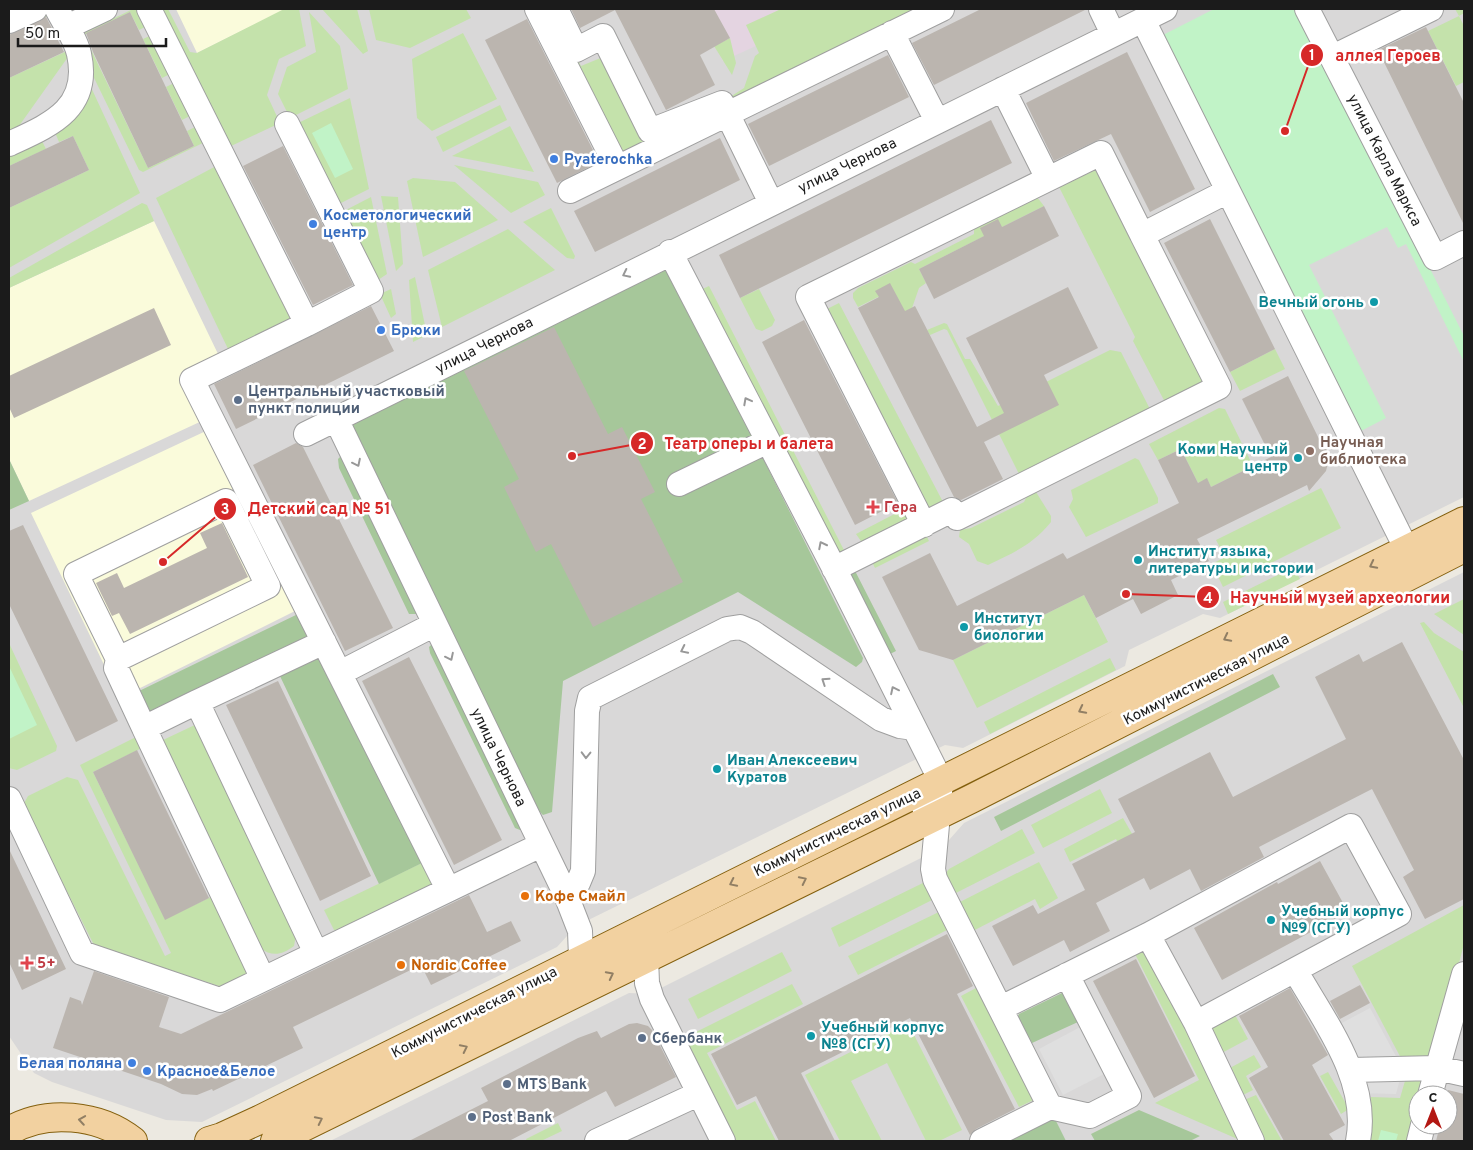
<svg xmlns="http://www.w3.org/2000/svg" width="1473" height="1150" viewBox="0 0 1473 1150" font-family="Overpass,sans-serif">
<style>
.residential{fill:#d9d8d8;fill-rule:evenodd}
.industrial{fill:#e4d4e1}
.education{fill:#fafbdb}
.grass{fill:#c4e2ab}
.forest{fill:#a6c79a}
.park{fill:#c1f3c7}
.parking{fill:#dfdfdf}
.building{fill:#bbb5af}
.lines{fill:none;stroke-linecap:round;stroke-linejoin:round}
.minor-casing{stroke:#9f9f9f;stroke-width:26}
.major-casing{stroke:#84600e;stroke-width:30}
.minor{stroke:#fff;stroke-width:24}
.major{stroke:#f2d1a0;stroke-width:28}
.oneway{stroke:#989898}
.oneway2{stroke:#917f64}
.shop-dot{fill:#3f7fe0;stroke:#fff;stroke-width:2}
.culture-dot{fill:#0f9aa8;stroke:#fff;stroke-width:2}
.service-dot{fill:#5c6f8a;stroke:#fff;stroke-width:2}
.education-dot{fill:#8d6e63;stroke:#fff;stroke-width:2}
.health-dot{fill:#e0444e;stroke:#fff;stroke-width:2}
.food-dot{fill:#e8710a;stroke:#fff;stroke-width:2}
.labels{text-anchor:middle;stroke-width:5;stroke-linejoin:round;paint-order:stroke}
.shop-label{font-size:15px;font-weight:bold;fill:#366cbe;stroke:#fff;text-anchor:start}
.street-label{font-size:15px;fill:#1b1b1b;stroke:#fff}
.culture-label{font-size:15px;font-weight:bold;fill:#0d838f;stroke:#fff;text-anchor:start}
.service-label{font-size:15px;font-weight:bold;fill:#4e5e75;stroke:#fff;text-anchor:start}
.education-label{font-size:15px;font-weight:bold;fill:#785e54;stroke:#fff;text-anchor:start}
.health-label{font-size:15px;font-weight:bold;fill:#be3a42;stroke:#fff;text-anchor:start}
.food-label{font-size:15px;font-weight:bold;fill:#c56008;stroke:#fff;text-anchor:start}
.leader{fill:none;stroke:#d62828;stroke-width:2}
.callout-dot{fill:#d62828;stroke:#fff;stroke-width:2}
.mark-label{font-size:15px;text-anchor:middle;font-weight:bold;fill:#fff}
.callout-label{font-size:16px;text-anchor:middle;font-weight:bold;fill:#d62828;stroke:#fff;stroke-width:5;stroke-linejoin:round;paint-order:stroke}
</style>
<rect width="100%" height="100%" fill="#ece9e1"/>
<path class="residential" d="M9 9H1464V497L1220 618 1203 614 1129 650 1125 666 963 748 945 745 568 930 567 936 557 947 202 1122 166 1120 52 1082 34 1073 9 1036Z
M1464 572V1141H330L629 993 649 994 935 851 949 840 964 823ZM1418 1095H1448V1125H1418Z"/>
<path class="industrial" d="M694 9H836L723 61Z"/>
<path class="education" d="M176 9H286L197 53Z
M154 221 219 356 182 373 204 420 29 501 9 459V288Z
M208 430 295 611 120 698 31 513Z"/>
<path class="grass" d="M45 9 50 12 68 50V57L9 140V78L67 51 50 15 32 23 28 16Z
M133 9H144L151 24 139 30 130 12 84 35 148 168 194 146 187 131 201 124 207 141 143 172 139 170 76 41 77 36Z
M158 9H168L190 52 197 53 284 9H299L306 46 279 59 267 95 280 123 229 147Z
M322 9H357L368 51 363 54Z
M369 9H466L471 18 410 48 376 40Z
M552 9 581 66 603 57 646 137 696 118 622 161 619 144 600 109 596 110Z
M781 9H931L735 105 730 97 744 88 755 56 759 53 746 25Z
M1455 9H1464V13L1459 16 1464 26V82L1456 86 1428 31 1459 16Z
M309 12 340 46 348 89 290 118 278 94 287 67 316 52Z
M156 33 176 71 162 78 143 39Z
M463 33 497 99 432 131 417 118 412 59Z
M730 38 736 63 732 75 714 46Z
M83 70 140 193 9 268V208L89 170 73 136 59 142 54 130Z
M180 80 196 113 182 120 166 87Z
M350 98 369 189 335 206 294 125Z
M500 105 507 120 443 152 436 137Z
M510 126 534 172 452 156Z
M40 137 46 149 9 166V151Z
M1095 163 1209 383 1167 406 1133 341 1135 337 1058 185Z
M218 165 296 320 229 351 156 198Z
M454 165 538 182 545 195 511 213Z
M413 178 455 182 498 220 423 257 407 181Z
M381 196 398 197 403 264 396 271Z
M371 197 387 274 375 282 338 214Z
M1037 197 1044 206 919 269 926 283 919 288 912 308 890 319 878 297 858 307 853 298V293L858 288 911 262 915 264 974 234V228Z
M142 203 147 205 154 221 9 288V278Z
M551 208 575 256 574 259 567 258 523 222Z
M508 229 555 270 442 327 428 270Z
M415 277 427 335 413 342 409 280Z
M709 286 847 556 836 561 698 291Z
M391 289 396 314 391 318 380 294Z
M759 289 775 320 772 326 762 331 756 329 740 298Z
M839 303 943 502 931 514 823 311Z
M944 323 947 324 965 359H970L998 406 1110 350 1121 352 1153 415 1023 482 947 330 944 329 930 335 927 330Z
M1275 349 1285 369 1240 391 1230 372Z
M1219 408 1225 409 1253 466 1211 487 1207 479 1198 483 1181 449 1158 460 1149 444Z
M1135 458 1139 460 1158 498V503L1086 537 1069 507 1073 499 1071 490Z
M1321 488 1341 528 1223 587 1212 564 1225 557 1216 540Z
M1036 492 1051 516V522C1032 545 1015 552 988 565L977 561 969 544 959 537 960 530 971 528 1024 502 1027 496Z
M908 507 913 516 863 544 856 534Z
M923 529 929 541 875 568 869 556Z
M1294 567 1300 579 1228 614 1223 602Z
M1084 595 1108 642 977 708 953 660Z
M1464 599V635L1434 614Z
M1424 622 1434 633 1464 652V708L1420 623Z
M9 643 57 746 56 751 17 770 9 768Z
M1110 658 1116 670 990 734 984 722Z
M199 723 297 929 294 946C282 955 272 957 260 948L163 740Z
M140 735 146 746 93 772 165 919 217 894 248 974 222 987 94 945 25 808 24 803 28 796 67 777 78 780 165 956 171 953 80 765Z
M1100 789 1112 813 1043 848 1031 825Z
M1123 818 1135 839 1120 847 1116 839 1070 862 1064 849Z
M1022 829 1035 853 950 896 941 879 949 869Z
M424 862 435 886 340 931 334 930 324 910Z
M1039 862 1058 898 1040 909 1035 899 969 933 954 905Z
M927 881 936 898 839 947 831 928Z
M1464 905V944L1433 1062H1403L1352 966Z
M945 909 1040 1097 1019 1107 961 996 978 987 949 929 858 975 848 956Z
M1147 943 1242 1141 1155 1103 1199 1080 1133 950Z
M782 952 792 971 698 1019 688 999Z
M792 984 803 1004 707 1053 737 1110 755 1101 776 1141H729L678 1041Z
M1233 1011 1248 1039 1220 1054 1205 1026Z
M908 1023 962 1130 939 1141H926L887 1063 851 1081 882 1141H840L805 1075Z
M1254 1055 1261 1067 1246 1076 1253 1090 1241 1096 1228 1069Z
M1328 1072 1349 1109 1341 1114 1320 1076Z
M1431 1073 1425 1095H1418V1123L1413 1141H1366L1370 1122 1371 1097 1400 1098 1407 1074Z
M1256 1095 1282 1141H1266L1244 1100Z
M558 1123 562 1131 541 1141H527L526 1139Z"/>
<path class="forest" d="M667 267 863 658 862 662 856 667 738 592 563 681 552 812 543 815 537 809 347 427Z
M340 457H344L417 614H409L339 468 338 459Z
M9 459 29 501 9 510Z
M852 565 896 651 886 656 841 570Z
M298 614 312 642 148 720 135 693Z
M432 644H435L524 828 520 830 515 828 430 653 429 647Z
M321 653 424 862 379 884 279 674Z
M1273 674 1280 687 1001 831 994 817Z
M1062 993 1065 995 1078 1022 1032 1043 1018 1017 1019 1014Z
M1139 1110 1200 1136 1190 1141H1095L1091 1134Z
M1052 1113 1066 1141H1009L1006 1136Z"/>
<path class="park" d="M1214 9H1299L1464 336V362L1406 244 1398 248 1387 227 1309 265 1386 418 1359 432 1161 36Z
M331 123 353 169 335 178 312 133Z
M9 666 37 725 9 739Z
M1381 1130 1398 1134 1396 1141H1378Z"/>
<path class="parking" d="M1370 1008 1399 1062 1358 1065 1338 1025Z
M1084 1025 1108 1072 1063 1095 1039 1049Z
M1357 1075H1401L1396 1094 1358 1093Z"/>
<path class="building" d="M571 9H714L730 38 700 55 715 85 666 110 615 10 580 28Z
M981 9H1087L934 85 912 43Z
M130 12 194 146 148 168 93 52 86 33Z
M46 17 64 52 9 78V35Z
M527 19 599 162 557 183 485 40Z
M1426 27 1464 103V225L1378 50Z
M1127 52 1195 189 1150 212 1111 134 1054 161 1026 103Z
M888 55 909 97 769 166 748 124Z
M991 120 1012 163 740 298 719 255Z
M73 136 89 170 9 208V166Z
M720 138 740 180 595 252 574 211Z
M283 146 353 285 313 305 243 166Z
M1044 206 1059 236 934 299 919 269 984 236 980 228 998 219 1002 227Z
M1210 219 1275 349 1230 372 1164 243Z
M890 283 905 311 915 306 977 427 1004 413 966 338 1068 287 1098 348 1044 375 1059 405 984 442 1003 479 961 500 954 497 858 308 879 297 875 291Z
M371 306 394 351 236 429 214 384Z
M154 308 171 345 14 418 9 407V376Z
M804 320 898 503 855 525 762 342Z
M554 327 608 434 622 427 655 492 641 499 683 582 593 627 551 544 536 552 504 487 519 479 464 371Z
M1288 376 1321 443 1326 440 1328 463 1326 471 1309 491 1307 485 1197 539 1209 561 1171 580 1178 595 1141 614 1133 599 1096 618 1084 595 953 660 919 650 882 577 930 553 957 606 1063 553 1067 559 1179 503 1158 460 1181 449 1198 483 1207 478 1211 487 1271 457 1242 399Z
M296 443 303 447 393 628 345 651 253 465Z
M222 523 248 577 130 634 119 613 112 616 96 583 117 573 124 588 207 548 200 533Z
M23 525 118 721 76 742 9 604V531Z
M1402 642 1464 760V899L1425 919 1403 877 1414 870 1372 789 1259 847 1264 857 1201 891 1190 869 1150 890 1144 878 1096 903 1110 931 1070 952 1064 940 1013 966 992 926 1033 905 1038 914 1085 890 1072 864 1135 832 1118 799 1210 752 1233 797 1346 739 1315 677 1359 654 1363 662Z
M409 657 502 840 454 865 362 681Z
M278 681 371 876 320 901 226 705Z
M137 750 209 898 165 920 93 772Z
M9 849 66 969 22 990 9 962Z
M1320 861 1348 912 1222 980 1194 928 1277 882 1278 884Z
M469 895 487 932 511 921 521 941 431 985 421 965 293 1027 303 1048 213 1091 212 1089 197 1095 182 1094 161 1084 53 1048 70 997 81 1001 82 1005 94 971 169 997 159 1027 181 1034Z
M947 934 973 986 957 994 1015 1109 976 1129 970 1135 910 1018 801 1073 835 1141H779L756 1096 737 1105 711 1054Z
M1136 959 1195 1076 1154 1098 1093 981Z
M1360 985 1370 1003 1340 1019 1330 1001Z
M1290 988 1328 1055 1312 1065 1345 1125 1329 1134 1334 1141H1284L1249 1078 1268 1067 1239 1016Z
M637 1023 648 1026 652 1030 676 1077 615 1107 606 1091 509 1141H409L488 1101 481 1088 578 1038 597 1031 601 1038 629 1024Z
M1448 1090 1464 1094V1141H1436L1440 1125H1448Z"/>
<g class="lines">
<g class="minor-casing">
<path id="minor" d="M149 9 307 324 192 380 448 889
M537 9 617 167
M556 9 576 50 603 36 650 131 722 103 771 203
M1101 9 1113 34
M1307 9 1435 258 1464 243
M1143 20 1406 548
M9 21 35 9
M67 27 105 9
M892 33 937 121
M1333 57 1431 9
M1003 89 1048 179
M287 124 371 291 307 324
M9 144C50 125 91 109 79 54 76 39 64 23 57 9
M570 191 942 9
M670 252 834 568 941 781 938 814
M336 419 566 895 580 931 581 958
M306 434 1165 9
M679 484 768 441
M924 525 808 297 1101 153 1142 235 1228 191
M834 569 952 510 957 518 1219 387 1142 235
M118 659 76 574 226 501 268 586 118 659 116 668 144 728
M340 673 435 624
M197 702 324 642
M9 799 82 953 220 1000 541 845
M924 807 938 814 933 869 935 879 1050 1107 982 1141
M566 895 578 883 583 871 587 711 590 698 727 629 740 627 752 632 881 719 900 726 914 728
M646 957 647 983 652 999 723 1141
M1295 970C1324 1021 1370 1080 1358 1141
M263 979 144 728 197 702 316 953
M1001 1008 1148 935 1351 826 1399 914 1196 1023 1148 935
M1196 1023 1252 1141
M1351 1070 1437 1068 1464 1074
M1430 1095 1464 974
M1050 1107 1090 1116 1129 1096 1067 975
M597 1141 698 1094
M1419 1141 1423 1125"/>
</g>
<g class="major-casing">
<path id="major" d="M9 1131C46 1109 99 1114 133 1141
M209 1141 222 1137 259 1120 1464 521
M275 1141 971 799 1464 548"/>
</g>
<use href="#minor" class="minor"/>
<use href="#major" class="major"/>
</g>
<defs><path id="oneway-chevron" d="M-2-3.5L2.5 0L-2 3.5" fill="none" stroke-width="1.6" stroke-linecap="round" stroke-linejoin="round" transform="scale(1.25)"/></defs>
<g class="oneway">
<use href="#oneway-chevron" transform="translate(626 274) rotate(154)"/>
<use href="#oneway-chevron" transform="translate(747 401) rotate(-118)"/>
<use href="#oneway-chevron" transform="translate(357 463) rotate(64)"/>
<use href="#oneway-chevron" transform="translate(822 545) rotate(-117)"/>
<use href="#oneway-chevron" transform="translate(684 650) rotate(154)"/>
<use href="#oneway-chevron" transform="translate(450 657) rotate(64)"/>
<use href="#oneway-chevron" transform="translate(825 681) rotate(-146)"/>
<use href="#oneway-chevron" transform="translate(894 690) rotate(-116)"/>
<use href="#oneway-chevron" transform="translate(586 755) rotate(91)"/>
</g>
<g class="oneway2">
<use href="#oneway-chevron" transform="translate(1373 565) rotate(153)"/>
<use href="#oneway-chevron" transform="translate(1227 638) rotate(153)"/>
<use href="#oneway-chevron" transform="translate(1082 710) rotate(153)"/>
<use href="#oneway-chevron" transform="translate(803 880) rotate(-26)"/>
<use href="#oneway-chevron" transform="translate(733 883) rotate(154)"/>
<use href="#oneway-chevron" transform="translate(610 975) rotate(-27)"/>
<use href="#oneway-chevron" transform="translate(464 1048) rotate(-26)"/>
<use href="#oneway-chevron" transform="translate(82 1120) rotate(-171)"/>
<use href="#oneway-chevron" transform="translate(319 1120) rotate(-26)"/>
</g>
<g class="shop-dot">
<circle cx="554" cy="159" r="5"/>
<circle cx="313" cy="224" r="5"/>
<circle cx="381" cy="330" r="5"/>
<circle cx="132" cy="1063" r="5"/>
<circle cx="147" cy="1071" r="5"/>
</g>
<g class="culture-dot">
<circle cx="1374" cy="302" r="5"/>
<circle cx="1298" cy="458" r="5"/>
<circle cx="1138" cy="560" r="5"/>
<circle cx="964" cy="627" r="5"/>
<circle cx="717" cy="769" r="5"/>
<circle cx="1271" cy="920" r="5"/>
<circle cx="811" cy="1036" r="5"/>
</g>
<g class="service-dot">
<circle cx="238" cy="400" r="5"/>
<circle cx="642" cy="1038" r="5"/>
<circle cx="507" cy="1084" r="5"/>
<circle cx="472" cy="1117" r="5"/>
</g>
<circle class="education-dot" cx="1310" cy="451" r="5"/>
<g class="health-dot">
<path d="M870.5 499.5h5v5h5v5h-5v5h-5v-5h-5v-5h5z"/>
<path d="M24.5 955.5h5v5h5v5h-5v5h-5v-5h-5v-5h5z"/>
</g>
<g class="food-dot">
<circle cx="525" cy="896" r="5"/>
<circle cx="401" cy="965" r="5"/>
</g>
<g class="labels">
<g class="shop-label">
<text x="564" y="164">Pyaterochka</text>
<text x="323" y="220">Косметологический<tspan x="323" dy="17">центр</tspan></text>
<text x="391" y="335">Брюки</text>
<text x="122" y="1068" text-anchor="end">Белая поляна</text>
<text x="157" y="1076">Красное&amp;Белое</text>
</g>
<g class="street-label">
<text transform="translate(1385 160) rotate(63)" y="5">улица Карла Маркса</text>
<text transform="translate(847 165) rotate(-26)" y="5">улица Чернова</text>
<text transform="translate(484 345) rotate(-27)" y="5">улица Чернова</text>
<text transform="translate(1206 679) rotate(-27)" y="5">Коммунистическая улица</text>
<text transform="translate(499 757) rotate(64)" y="5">улица Чернова</text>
<text transform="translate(837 832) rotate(-26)" y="5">Коммунистическая улица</text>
<text transform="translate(474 1012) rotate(-27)" y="5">Коммунистическая улица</text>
</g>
<g class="culture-label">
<text x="1364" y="307" text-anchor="end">Вечный огонь</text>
<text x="1288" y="454" text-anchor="end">Коми Научный<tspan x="1288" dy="17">центр</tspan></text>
<text x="1148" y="556">Институт языка,<tspan x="1148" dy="17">литературы и истории</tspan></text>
<text x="974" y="623">Институт<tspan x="974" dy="17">биологии</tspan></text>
<text x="727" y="765">Иван Алексеевич<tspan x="727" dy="17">Куратов</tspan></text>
<text x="1281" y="916">Учебный корпус<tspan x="1281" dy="17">№9 (СГУ)</tspan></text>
<text x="821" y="1032">Учебный корпус<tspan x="821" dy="17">№8 (СГУ)</tspan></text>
</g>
<g class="service-label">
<text x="248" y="396">Центральный участковый<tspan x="248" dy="17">пункт полиции</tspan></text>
<text x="652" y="1043">Сбербанк</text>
<text x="517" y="1089">MTS Bank</text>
<text x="482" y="1122">Post Bank</text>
</g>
<g class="education-label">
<text x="1320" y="447">Научная<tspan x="1320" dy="17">библиотека</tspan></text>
</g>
<g class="health-label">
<text x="884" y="512">Гера</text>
<text x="37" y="968">5+</text>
</g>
<g class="food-label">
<text x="535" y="901">Кофе Смайл</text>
<text x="411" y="970">Nordic Coffee</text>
</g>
</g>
<path class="leader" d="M1285 131L1312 55M572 456L642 443M163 562L225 509M1126 594L1208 597"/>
<g class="callout-dot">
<circle cx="1285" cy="131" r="5"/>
<circle cx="572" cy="456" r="5"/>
<circle cx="163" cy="562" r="5"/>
<circle cx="1126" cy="594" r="5"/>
<circle cx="1312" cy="55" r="12"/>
<circle cx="642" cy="443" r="12"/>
<circle cx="225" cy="509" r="12"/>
<circle cx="1208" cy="597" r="12"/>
</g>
<g class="mark-label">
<text x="1312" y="60">1</text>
<text x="642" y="449">2</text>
<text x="225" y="514">3</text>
<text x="1208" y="603">4</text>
</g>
<g class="callout-label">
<text x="1388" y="61">аллея Героев</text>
<text x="749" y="449">Театр оперы и балета</text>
<text x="319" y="514">Детский сад № 51</text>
<text x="1340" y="603">Научный музей археологии</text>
</g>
<rect width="1473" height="1150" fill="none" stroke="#1b1b1b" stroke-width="20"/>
<g transform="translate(1433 1110)"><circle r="24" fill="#ffffff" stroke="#a4a4a4"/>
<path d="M0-4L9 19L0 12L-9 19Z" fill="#b31813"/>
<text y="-8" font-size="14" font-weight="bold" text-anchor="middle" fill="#1b1b1b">С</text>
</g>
<path d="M18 38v8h148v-8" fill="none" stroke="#1b1b1b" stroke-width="2.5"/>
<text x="25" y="38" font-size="15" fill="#1b1b1b" stroke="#ffffff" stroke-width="4" paint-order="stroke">50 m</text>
</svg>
